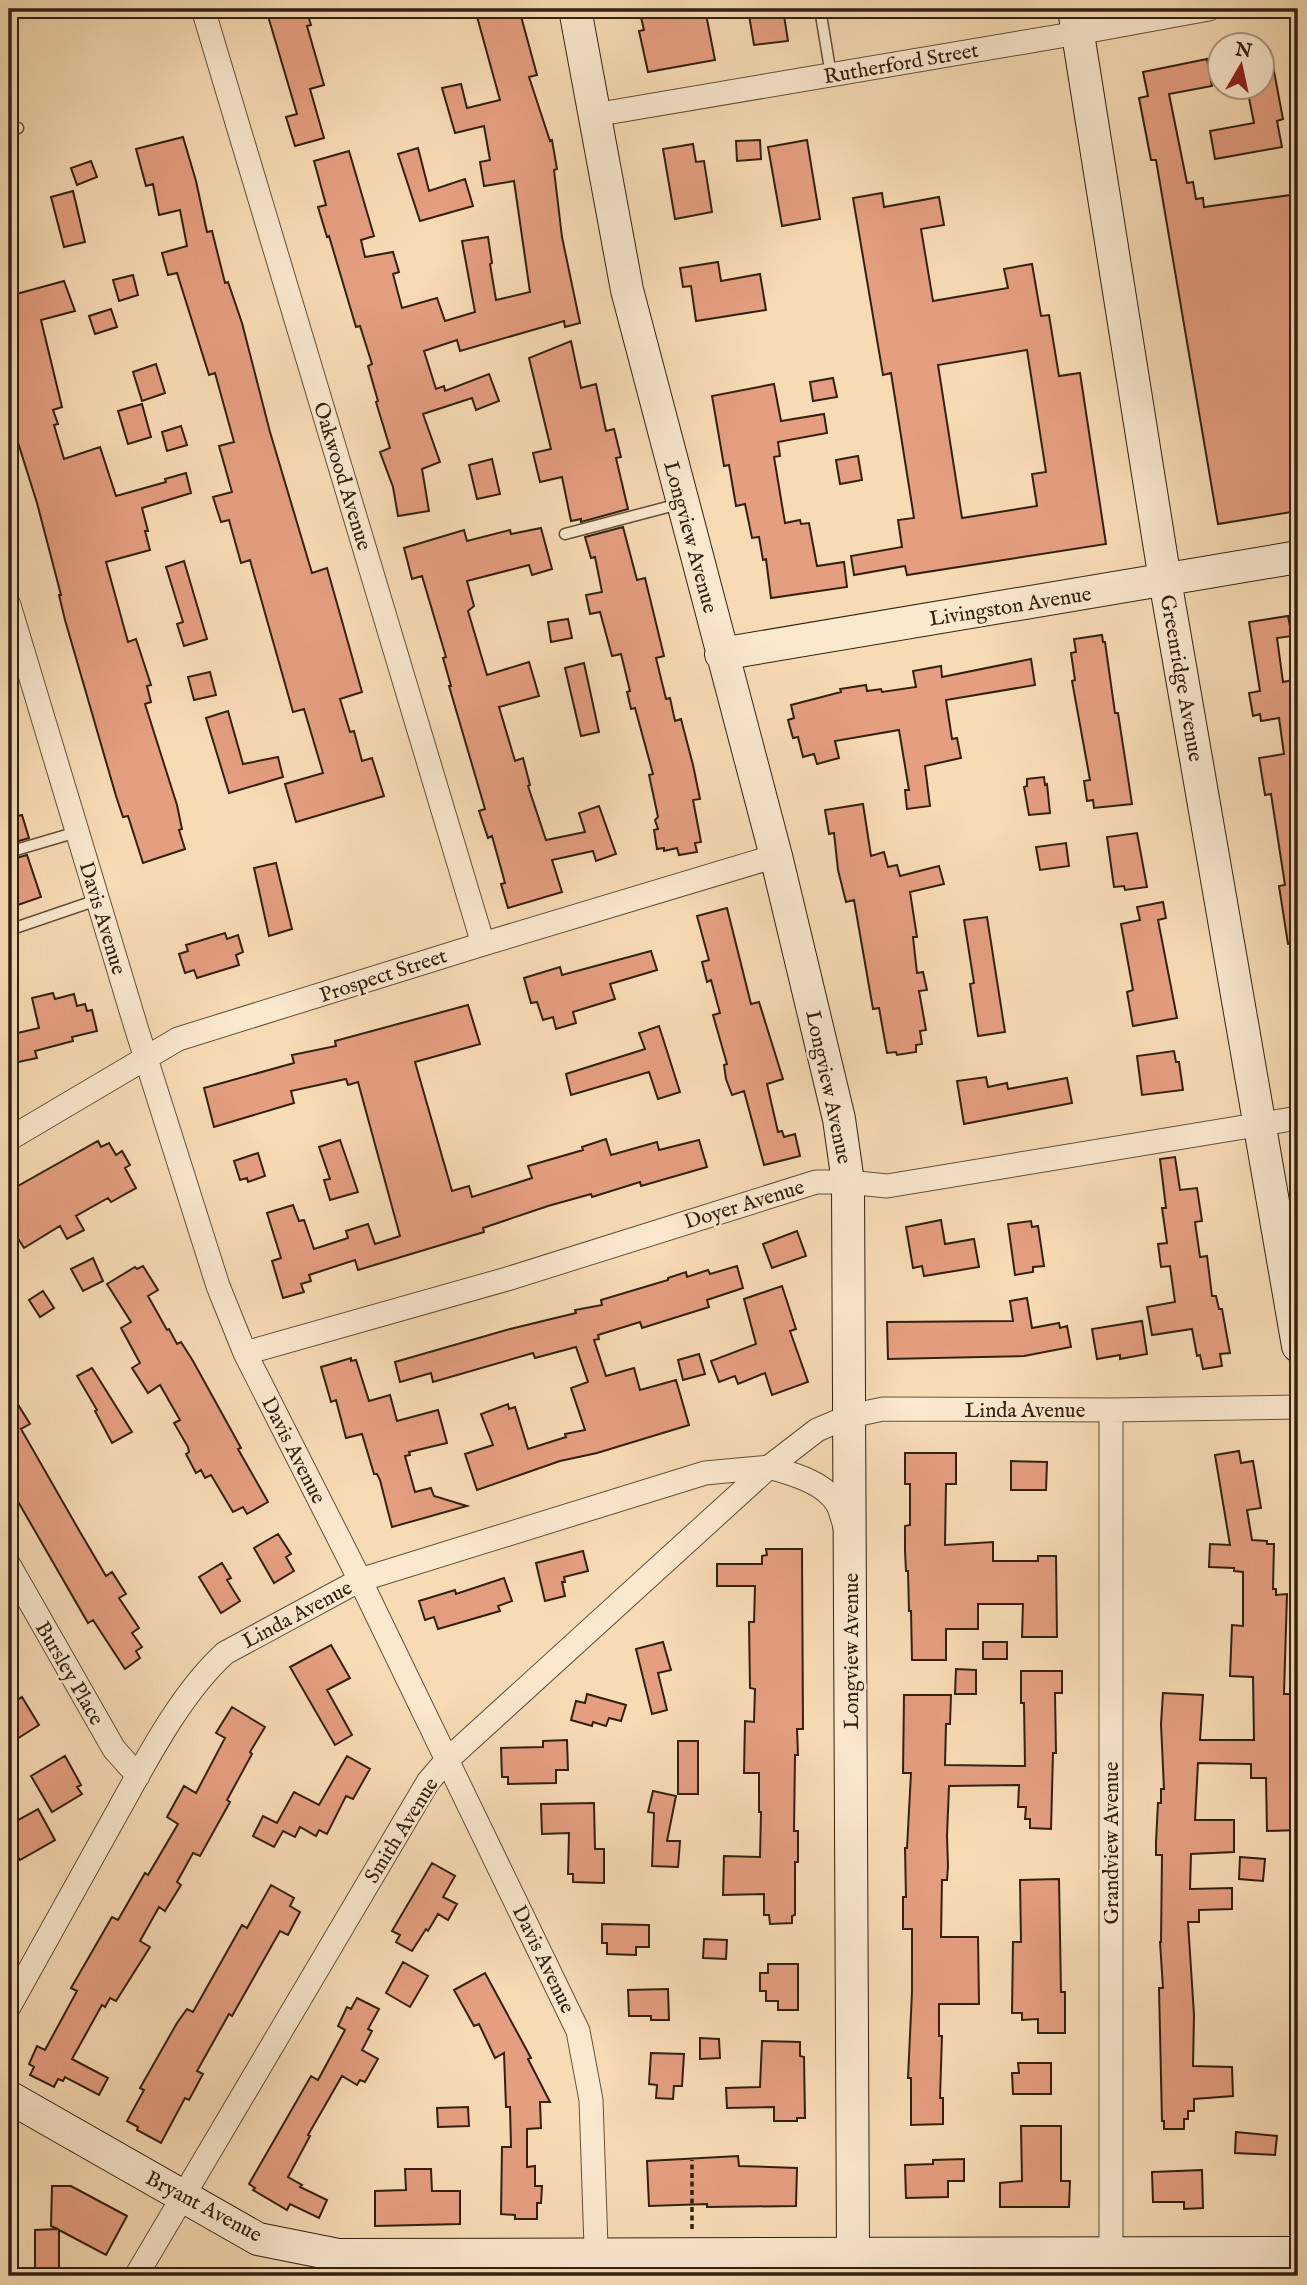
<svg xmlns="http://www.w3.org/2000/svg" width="1307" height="2285" viewBox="0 0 1307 2285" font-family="'IM FELL English',serif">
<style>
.building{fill:#e59e80;stroke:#322111;stroke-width:2;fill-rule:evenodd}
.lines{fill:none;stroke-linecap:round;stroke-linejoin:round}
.lane-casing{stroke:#63503a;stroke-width:13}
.street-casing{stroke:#63503a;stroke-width:25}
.secondary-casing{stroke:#322111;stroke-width:34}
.path{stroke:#322111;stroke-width:3.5;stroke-dasharray:5 3.5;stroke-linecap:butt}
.lane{stroke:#fae8cf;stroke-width:10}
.street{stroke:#fae8cf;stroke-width:23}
.secondary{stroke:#fae8cf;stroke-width:32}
.labels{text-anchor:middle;stroke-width:5;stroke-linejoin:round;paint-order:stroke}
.street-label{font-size:21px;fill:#322111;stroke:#fae8cf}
</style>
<rect width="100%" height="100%" fill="#f7dbb5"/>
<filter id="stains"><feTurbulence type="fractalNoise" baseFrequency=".00286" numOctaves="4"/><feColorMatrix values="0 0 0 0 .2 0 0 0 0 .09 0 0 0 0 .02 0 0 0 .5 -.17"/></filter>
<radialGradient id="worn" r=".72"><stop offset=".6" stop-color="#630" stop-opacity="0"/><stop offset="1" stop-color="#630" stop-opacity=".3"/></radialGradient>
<path class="building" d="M295 9H306L311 25 307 26 324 85 310 89 324 138 295 146 286 117 297 114 268 16Z
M484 9H519L537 75 529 77 550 141 552 140 557 169 554 170 562 237 580 323 565 327 564 321 460 351 457 340 424 351 436 389 444 386 445 391 489 374 499 401 476 410 472 398 423 414 440 462 422 469 429 511 398 516 393 487 380 452 390 448 376 402 378 401 368 366 372 364 360 326 356 327 329 236 327 237 318 207 326 205 314 161 349 151 374 236 361 240 365 257 393 252 399 272 393 274 402 308 437 298 445 321 475 312 462 241 488 237 492 263 490 264 496 300 530 292 514 181 484 186 480 162 490 160 484 126 455 133 442 88 461 84 467 108 500 100 476 13 484 11Z
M639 9H705L715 60 648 72 639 31 644 30Z
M748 9H783L788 41 754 45Z
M1270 50 1283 119 1277 121 1282 147 1215 159 1210 131 1254 123 1247 88H1262V51Z
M1207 59 1212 86 1169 94 1187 183 1193 182 1196 199 1203 198 1204 207 1298 194V511L1218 524 1156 160H1151L1139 98 1148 96 1143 72Z
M183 137 196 181 207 232 212 231 225 283 228 282 242 323 270 432 312 573 327 568 362 692 340 699 350 732 354 731 362 761 372 758 384 796 296 822 285 784 323 773 304 709 293 712 250 560 241 563 229 520 221 522 213 497 232 492 219 446 234 442 215 373 209 375 177 273 168 275 162 253 187 246 180 210 159 215 153 184 146 186 136 149Z
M760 140 761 159 737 161 736 141Z
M807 140 820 219 782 226 768 147Z
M693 144 696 162 704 161 712 212 675 219 663 149Z
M418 148 429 191 465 179 473 206 420 221 398 154Z
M91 161 97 177 77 185 71 168Z
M73 191 85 242 64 247 51 197Z
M882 193 884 207 939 197 944 225 921 229 933 301 1008 288 1004 269 1032 264 1041 316 1049 315 1059 376 1080 373 1106 544 907 575 905 566 854 575 851 556 902 547 898 520 914 518 891 373 883 375 853 198ZM1027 350 1046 472 1032 474 1037 506 962 518 938 365Z
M718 262 721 281 760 274 766 310 696 321 691 286 683 287 680 268Z
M133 275 138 295 119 301 113 280Z
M64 281 75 311 41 320 62 407 53 410 58 424 54 425 64 459 100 447 116 496 166 482 165 479 186 473 191 493 142 508 148 531H145L150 550 106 562 128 642 136 639 151 685 147 686 151 702 145 704 177 805 182 829 179 830 185 849 143 863 128 816 123 817 116 796 65 620 59 595H61L37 503 9 414V296Z
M111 309 117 327 95 334 89 316Z
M571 341 581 388 596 384 606 431 614 429 621 457 616 458 628 509 581 522V519L571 521 562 477 540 482 533 453 551 449 529 358Z
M156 364 165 393 142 401 133 372Z
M833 378 837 397 813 401 810 382Z
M774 384 781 421 824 414 827 433 778 442 780 456 774 457 785 523 800 520 801 524 809 523 817 566 844 562 847 587 771 598 766 559 763 560 759 537 752 538 745 504 736 506 729 465 724 466 712 396Z
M142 404 151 437 128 444 118 411Z
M181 426 187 445 167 451 162 432Z
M858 456 862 480 840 484 836 460Z
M492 459 500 494 477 499 469 465Z
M623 527 637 580 645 578 664 656 656 658 666 699 670 698 675 721 681 719 693 765 700 799 693 800 701 842 695 843 697 852 679 855 677 848 664 851V848L657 849 654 830 658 829 655 820 658 817 649 775 653 774 635 708 631 709 627 692 630 691 621 654 612 656 600 612 590 614 586 595 602 592 595 557 591 558 585 537Z
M541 528 552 569 532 575 529 565 467 581 474 606 468 611 487 675 529 662 539 696 499 707 515 761 523 758 530 785 528 786 546 840 585 832 579 813 599 806 616 854 596 861 593 851 552 860 562 892 508 908 501 884 505 883 492 836 488 838 479 811 485 809 449 686H451L443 658 446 657 422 576 412 579 404 548 464 530 467 541 510 530 511 534Z
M184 561 207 639 184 646 177 624 183 622 166 567Z
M1288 616 1292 636 1277 638 1283 682 1298 679V943L1288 944 1279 886 1285 885 1271 794 1265 795 1259 758 1284 754 1279 718 1261 721 1260 714 1253 716 1249 693 1260 691 1249 622Z
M568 619 572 638 551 642 548 622Z
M1102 635 1103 642H1105L1115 713H1118L1132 804 1094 808 1093 800 1087 801 1084 781 1090 780 1072 681 1075 680 1071 653 1076 652 1074 639Z
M1031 659 1035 685 946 700 952 739 957 738 961 758 925 766 930 806 907 809 905 790H909L899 730 835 741 839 758 817 764 814 754 803 757 798 737 793 738 788 720 794 718 791 705 841 692 840 689 866 685 867 691 881 689 882 692 916 687 913 671 941 666 942 677Z
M584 663 599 732 581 736 565 668Z
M210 672 216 695 194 700 188 677Z
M228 711 243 764 278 757 283 777 229 793 206 718Z
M1044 777 1045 785 1047 784 1050 813 1029 815 1024 787 1027 786V779Z
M863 804 871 856 884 852 888 867 897 865 900 876 939 866 944 884 910 892 917 937H913L917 973 923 972 927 990 919 991 926 1030 920 1031 922 1044 916 1045V1052L897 1055 896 1052 887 1053 879 1008 873 1009 854 900 846 902 838 870 834 833 829 834 825 810Z
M9 812H11L13 817 22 815 29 838 9 844Z
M1137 833 1147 887 1125 890 1124 886 1114 887 1107 837Z
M1066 843 1069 866 1040 870 1036 847Z
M27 855 41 897 9 908V860Z
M276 863 292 929 269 936 254 868Z
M1163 902 1166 918 1158 920 1177 1018 1133 1026 1127 992 1133 990 1121 924 1140 920 1137 907Z
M727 908 751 1004 759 1002 783 1079 767 1084 778 1132 782 1131 784 1137 795 1134 800 1156 764 1165 744 1091 732 1095 726 1079 724 1065 727 1064 713 1015 720 1013 711 980 707 982 702 962 709 960 697 916Z
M987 917 1005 1032 978 1036 970 984 974 983 964 920Z
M225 933 227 939 238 935 243 952 236 955 239 965 197 978 194 970 185 973 179 954 188 951 186 945Z
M651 951 657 970 610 984 615 999 573 1012 576 1023 556 1029 553 1017 543 1020 537 1002 531 1003 524 978 560 967 562 975Z
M53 993 55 999 74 994 77 1006 85 1004 87 1011 92 1010 97 1031 72 1037 73 1041 35 1051 37 1058 9 1064V1035L39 1028 32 998Z
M468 1005 480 1044 415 1062 452 1191 469 1186 472 1197 532 1178 528 1166 583 1150 582 1147 606 1139 611 1155 657 1142 659 1150 699 1140 707 1167 641 1186 640 1182 592 1197 591 1194 548 1206 483 1228 484 1232 358 1270 355 1260 309 1275 311 1281 301 1284 304 1292 283 1298 272 1261 281 1258 267 1213 293 1205 299 1221 304 1220 314 1249 348 1238 346 1231 368 1224 375 1244 400 1236 358 1082 348 1085 346 1079 291 1091 294 1103 214 1127 204 1088 294 1063 292 1055 336 1046 335 1041Z
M659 1026 680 1092 658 1099 649 1072 571 1095 566 1074 645 1049 639 1033Z
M1174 1051 1176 1062H1179L1183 1090 1142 1095 1137 1056Z
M986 1077 988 1087 1007 1083 1008 1089 1067 1078 1072 1103 964 1124 957 1081Z
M340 1140 358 1192 330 1200 324 1180 330 1179 319 1147Z
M98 1141 101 1147 109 1143 116 1155 122 1151 130 1165 125 1168 136 1188 111 1202 108 1198 76 1216 84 1230 67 1239 60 1226 24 1248 19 1240 9 1246V1191Z
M258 1153 265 1176 248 1182 247 1178 240 1180 234 1161Z
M1175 1157 1180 1190 1197 1188 1202 1221 1195 1222 1200 1257 1207 1256 1212 1296H1216L1219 1309H1222L1230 1353 1220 1354 1222 1366 1203 1369 1200 1355 1197 1356 1192 1329 1152 1335 1147 1307 1175 1302 1170 1266 1161 1267 1158 1244 1167 1243 1162 1208H1166L1160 1159Z
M941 1220 945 1244 974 1239 979 1267 924 1276 922 1266 913 1268 906 1227Z
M1031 1221 1032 1227 1038 1226 1044 1266 1033 1267V1272L1015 1275 1008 1224Z
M797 1231 806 1256 772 1268 763 1244Z
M93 1258 103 1281 83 1291 71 1269Z
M143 1266 158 1290 148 1296 167 1330 169 1329 177 1344 181 1342 193 1361 241 1448 238 1449 268 1502 247 1514 243 1507 233 1512 211 1475 205 1478 201 1470 196 1473 186 1454 189 1452 188 1447 174 1423 180 1420 160 1385 148 1393 132 1368 140 1363 121 1328 131 1322 107 1284 135 1267 137 1269Z
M737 1266 743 1288 707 1300 709 1307 642 1328 640 1322 598 1335 599 1339 594 1340 606 1376 634 1368 640 1390 676 1380 689 1425 597 1453 560 1461 477 1490 465 1454 493 1445 481 1414 508 1404 509 1409 515 1407 528 1449 566 1437 565 1434 585 1430 571 1388 588 1382 576 1347 535 1358 533 1353 433 1382 431 1373 400 1382 395 1362 510 1329 576 1313 575 1310 602 1305 601 1300 668 1280V1278L686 1272 687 1277 708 1270 710 1274Z
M782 1286 796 1329 790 1331 808 1382 772 1395 765 1373 738 1384 735 1376 719 1382 711 1361 756 1344 744 1299Z
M43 1291 54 1308 40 1317 29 1300Z
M1027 1298 1032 1328 1059 1323 1060 1328 1067 1326 1071 1347 1024 1356 888 1359 887 1322 1013 1321 1010 1301Z
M1142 1321 1147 1354 1120 1359V1355L1097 1359 1092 1329Z
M699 1354 705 1374 683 1380 678 1360Z
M351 1358V1361L356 1360 369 1401 390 1395 397 1421 438 1410 447 1443 409 1452 410 1455 405 1456 415 1492 431 1488 434 1496 467 1506 392 1527 380 1480 377 1474H374L362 1434 346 1438 336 1400 331 1402 321 1367Z
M92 1368 132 1432 112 1443 95 1411 97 1410 77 1376Z
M9 1390 30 1424 21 1429 80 1532 106 1576 112 1572 126 1594 119 1598 139 1628 132 1633 142 1647 136 1651 140 1658 125 1669 93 1620 88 1623 9 1486Z
M1239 1451 1241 1463 1253 1461 1261 1508 1247 1510 1252 1540 1267 1541V1544H1274L1273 1589H1276V1595L1287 1594 1284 1694H1291L1292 1739H1298V1830L1267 1831 1266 1778H1251V1764L1198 1763 1195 1820H1234V1852L1191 1854 1190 1889 1232 1888V1909L1199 1910V1922H1188L1194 2015 1193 2066 1232 2067 1233 2096 1194 2099V2111H1188V2119H1184V2129H1164V2121H1162L1159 1988H1163L1160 1942H1161L1162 1855H1156V1842L1158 1803H1161V1789H1164L1161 1724 1163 1693 1203 1695 1200 1740H1254L1253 1677 1230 1676 1232 1625 1243 1626V1572L1234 1571V1568L1209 1567 1210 1544 1230 1545 1215 1455Z
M905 1453H956V1484H946L945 1545 993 1542V1561H1038V1556H1056L1057 1637H1022L1023 1604H978V1629H946V1660H912L911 1611H909L908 1571H906L905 1551V1526L910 1525V1484H905Z
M1011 1461 1047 1462 1046 1490H1011Z
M278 1534 291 1554 286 1557 294 1571 274 1583 254 1548Z
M766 1549H802L803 1729H797L798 1755H795L794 1831H798V1862H795V1915L792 1916V1923L770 1924 769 1915H764V1894L723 1895 724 1856 760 1857 761 1812H759V1773H744L745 1721 754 1722 755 1689 750 1688 749 1622H754L755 1586H717V1564H762V1556L767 1555Z
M583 1551 588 1571 564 1577 565 1582H562L565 1596 545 1601 536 1563Z
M222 1563 231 1578 227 1580 240 1601 221 1613 199 1577Z
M504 1578 512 1601 498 1606 500 1611 438 1629 434 1617 425 1620 419 1601 455 1590 456 1594Z
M663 1642 671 1670 658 1673 667 1710 652 1714 636 1649Z
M983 1642H1007V1659H983Z
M331 1645 350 1678 327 1690 352 1735 335 1745 290 1667Z
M956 1669 976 1670V1694H955Z
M1021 1671H1062V1693H1055L1056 1753H1053L1051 1829 1030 1828V1819H1025L1026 1807H1018L1019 1785 949 1786 947 1836 948 1866 947 1880H942L941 1937H978L979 2004H939V2036H942L940 2098H943V2124L911 2125V2078H908L912 1992V1929H903V1897H906L905 1848H907L911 1773H903L904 1695H951L950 1724H946L945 1765 1025 1766 1024 1703H1021Z
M587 1694 626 1705 621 1721 609 1718 606 1726 593 1722 592 1726 571 1720 576 1701 585 1703Z
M22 1697 39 1725 9 1744V1705Z
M232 1707 265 1727 250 1752 252 1754 227 1800 230 1802 200 1856 193 1853 177 1882 181 1885 165 1911 159 1907 140 1941 150 1947 116 2001 110 1998 105 2007 102 2005 72 2059 108 2078 99 2095 65 2077 63 2081 58 2079 54 2087 30 2075 34 2067 29 2064 37 2046 45 2050 77 1991 71 1988 112 1917 118 1920 145 1873 148 1875 178 1824 167 1817 184 1786 196 1793 225 1738 216 1733Z
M567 1740 568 1770H556V1783L508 1784V1777H502L501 1748 543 1747V1741Z
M678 1741H698V1794H678Z
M65 1756 81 1785 77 1787 82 1794 52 1812 31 1776Z
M347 1756 370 1769 353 1799 346 1796 327 1834 319 1830 316 1836 300 1827 295 1837 283 1831 274 1847 253 1836 263 1816 277 1823 294 1792 319 1805Z
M653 1791 676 1796 667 1841H680L678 1867 652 1866 654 1813 648 1812Z
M594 1803 595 1849H604V1883L573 1882V1874H568L569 1833 542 1834 541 1804Z
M38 1809 55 1840 20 1860 9 1845V1825Z
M1240 1857 1265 1859 1263 1881 1239 1879Z
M432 1863 455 1876 443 1897 457 1904 448 1920 438 1914 428 1931 426 1929 412 1951 396 1942 400 1935 392 1931Z
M1059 1879 1061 1992H1065V2033H1038V2019L1022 2020V2013H1012L1013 1942H1021L1020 1880Z
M271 1885 294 1898 290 1906 300 1912 288 1935 280 1931 232 2016 229 2014 197 2071 203 2074 189 2100 185 2098 161 2143 137 2130 138 2127 127 2121 144 2090 140 2088 177 2023 187 2009 193 2012 242 1925 247 1928Z
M602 1924 649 1925V1947H636V1955L607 1954V1943H602Z
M704 1939 727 1940 726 1959 703 1958Z
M403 1962 428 1976 410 2007 386 1993Z
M768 1964H798V2010H778V2001H766V1991H760V1973H768Z
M485 1973 531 2058 528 2059 550 2102H540L541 2128 527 2129V2167L535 2166V2186H542L541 2203H537V2219H515V2215L501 2214 502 2147H511L510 2107H506L504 2053 495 2058 479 2024 474 2026 454 1990Z
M668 1989 669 2020H651V2016H629L628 1990Z
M357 1998 379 2009 368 2029 372 2031 362 2050 378 2059 365 2082 360 2080 357 2085 342 2076 308 2135 310 2136 288 2177 302 2185 300 2187 327 2200 319 2218 290 2204 287 2210 253 2190 255 2188 249 2184 311 2076 318 2080 345 2030 338 2026 347 2007 351 2009Z
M700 2038 719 2039 720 2058 700 2059Z
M762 2041 800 2042V2056L804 2057 805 2118H797V2121H774V2107L727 2108 726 2088 760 2087Z
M651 2053 684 2054 682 2086H674L673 2099 656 2098 657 2085 649 2084Z
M1018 2063H1051V2094H1013L1012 2073H1019Z
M468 2107 469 2126 438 2127 437 2108Z
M1021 2126H1061V2181H1070L1069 2207H1000V2183L1022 2181Z
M1236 2132 1277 2136 1275 2155 1235 2153Z
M738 2156 739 2166 797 2168 796 2206 707 2207V2204L649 2206 647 2161Z
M964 2159V2181H948V2197L906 2198 905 2165 933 2164V2160Z
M405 2169H431L432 2191H460V2224L375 2226V2191L406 2190Z
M1202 2170 1203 2208 1184 2209V2202H1153L1152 2172Z
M52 2186H71L127 2216 106 2255 59 2230V2268H35V2230L58 2229 51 2226Z"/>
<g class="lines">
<g class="lane-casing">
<path id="lane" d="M820 9 831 75
M9 131 18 128
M565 534 679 504
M9 852 77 832
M9 930 97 900"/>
</g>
<g class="street-casing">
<path id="street" d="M203 9 483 944
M594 115 1078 33 1209 9
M9 605 136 1027 218 1286 245 1353 360 1580 578 2031 591 2100 597 2276
M9 1139 178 1039 483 944 776 856
M245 1353 507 1279 816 1182H848L887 1186 1298 1118
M9 1565 114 1749 138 1776
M9 2007C45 1942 82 1877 118 1811 147 1759 181 1693 225 1653L360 1580 705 1473 769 1467 817 1430 850 1416 883 1409 1111 1410 1298 1407
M338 2255V2276
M136 2276 428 1782 446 1761 769 1467C792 1474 825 1482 838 1505 841 1512 843 1520 845 1527
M852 2276 853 2253
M1111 2276V1410"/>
</g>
<g class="secondary-casing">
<path id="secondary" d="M575 9 627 290 776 856 839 1119 848 1182 853 2253
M1074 9 1165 580 1298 1346
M721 654 1298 557
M9 2097 258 2239 338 2255 1298 2253"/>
</g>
<path class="path" d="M692 2229V2160"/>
<use href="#lane" class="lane"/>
<use href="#street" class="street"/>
<use href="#secondary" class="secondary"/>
</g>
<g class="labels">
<g class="street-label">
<text transform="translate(901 63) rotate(-10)" y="7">Rutherford Street</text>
<text transform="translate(343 476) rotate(73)" y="7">Oakwood Avenue</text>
<text transform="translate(691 537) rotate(75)" y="7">Longview Avenue</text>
<text transform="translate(1010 606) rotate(-9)" y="7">Livingston Avenue</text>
<text transform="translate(1182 678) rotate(80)" y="7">Greenridge Avenue</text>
<text transform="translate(103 918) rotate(73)" y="7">Davis Avenue</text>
<text transform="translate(383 975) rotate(-18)" y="7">Prospect Street</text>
<text transform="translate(829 1087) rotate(78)" y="7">Longview Avenue</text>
<text transform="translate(744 1204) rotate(-17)" y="7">Doyer Avenue</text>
<text x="1025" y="1417">Linda Avenue</text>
<text transform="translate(294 1450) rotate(63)" y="7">Davis Avenue</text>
<text transform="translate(297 1614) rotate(-28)" y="7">Linda Avenue</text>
<text transform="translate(851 1651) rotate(-90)" y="7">Longview Avenue</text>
<text transform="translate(70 1673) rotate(60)" y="7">Bursley Place</text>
<text transform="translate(401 1830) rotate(-58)" y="7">Smith Avenue</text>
<text transform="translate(1111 1843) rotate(-90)" y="7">Grandview Avenue</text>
<text transform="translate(544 1959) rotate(64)" y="7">Davis Avenue</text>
<text transform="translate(204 2206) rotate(28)" y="7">Bryant Avenue</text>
</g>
</g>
<rect width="1307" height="2285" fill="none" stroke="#f7dbb5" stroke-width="35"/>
<rect x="10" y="10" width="1286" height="2264" fill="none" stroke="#322111" stroke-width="3.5"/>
<rect x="18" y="18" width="1272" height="2250" fill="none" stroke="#322111" stroke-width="2"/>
<g transform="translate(1241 66) rotate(9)"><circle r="33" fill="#fae8cf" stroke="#aa9883" stroke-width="2"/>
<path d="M0-5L12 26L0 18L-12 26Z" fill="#8f2418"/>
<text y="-10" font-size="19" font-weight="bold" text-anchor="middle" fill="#322111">N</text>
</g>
<rect width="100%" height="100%" filter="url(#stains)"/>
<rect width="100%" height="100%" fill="url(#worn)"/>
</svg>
